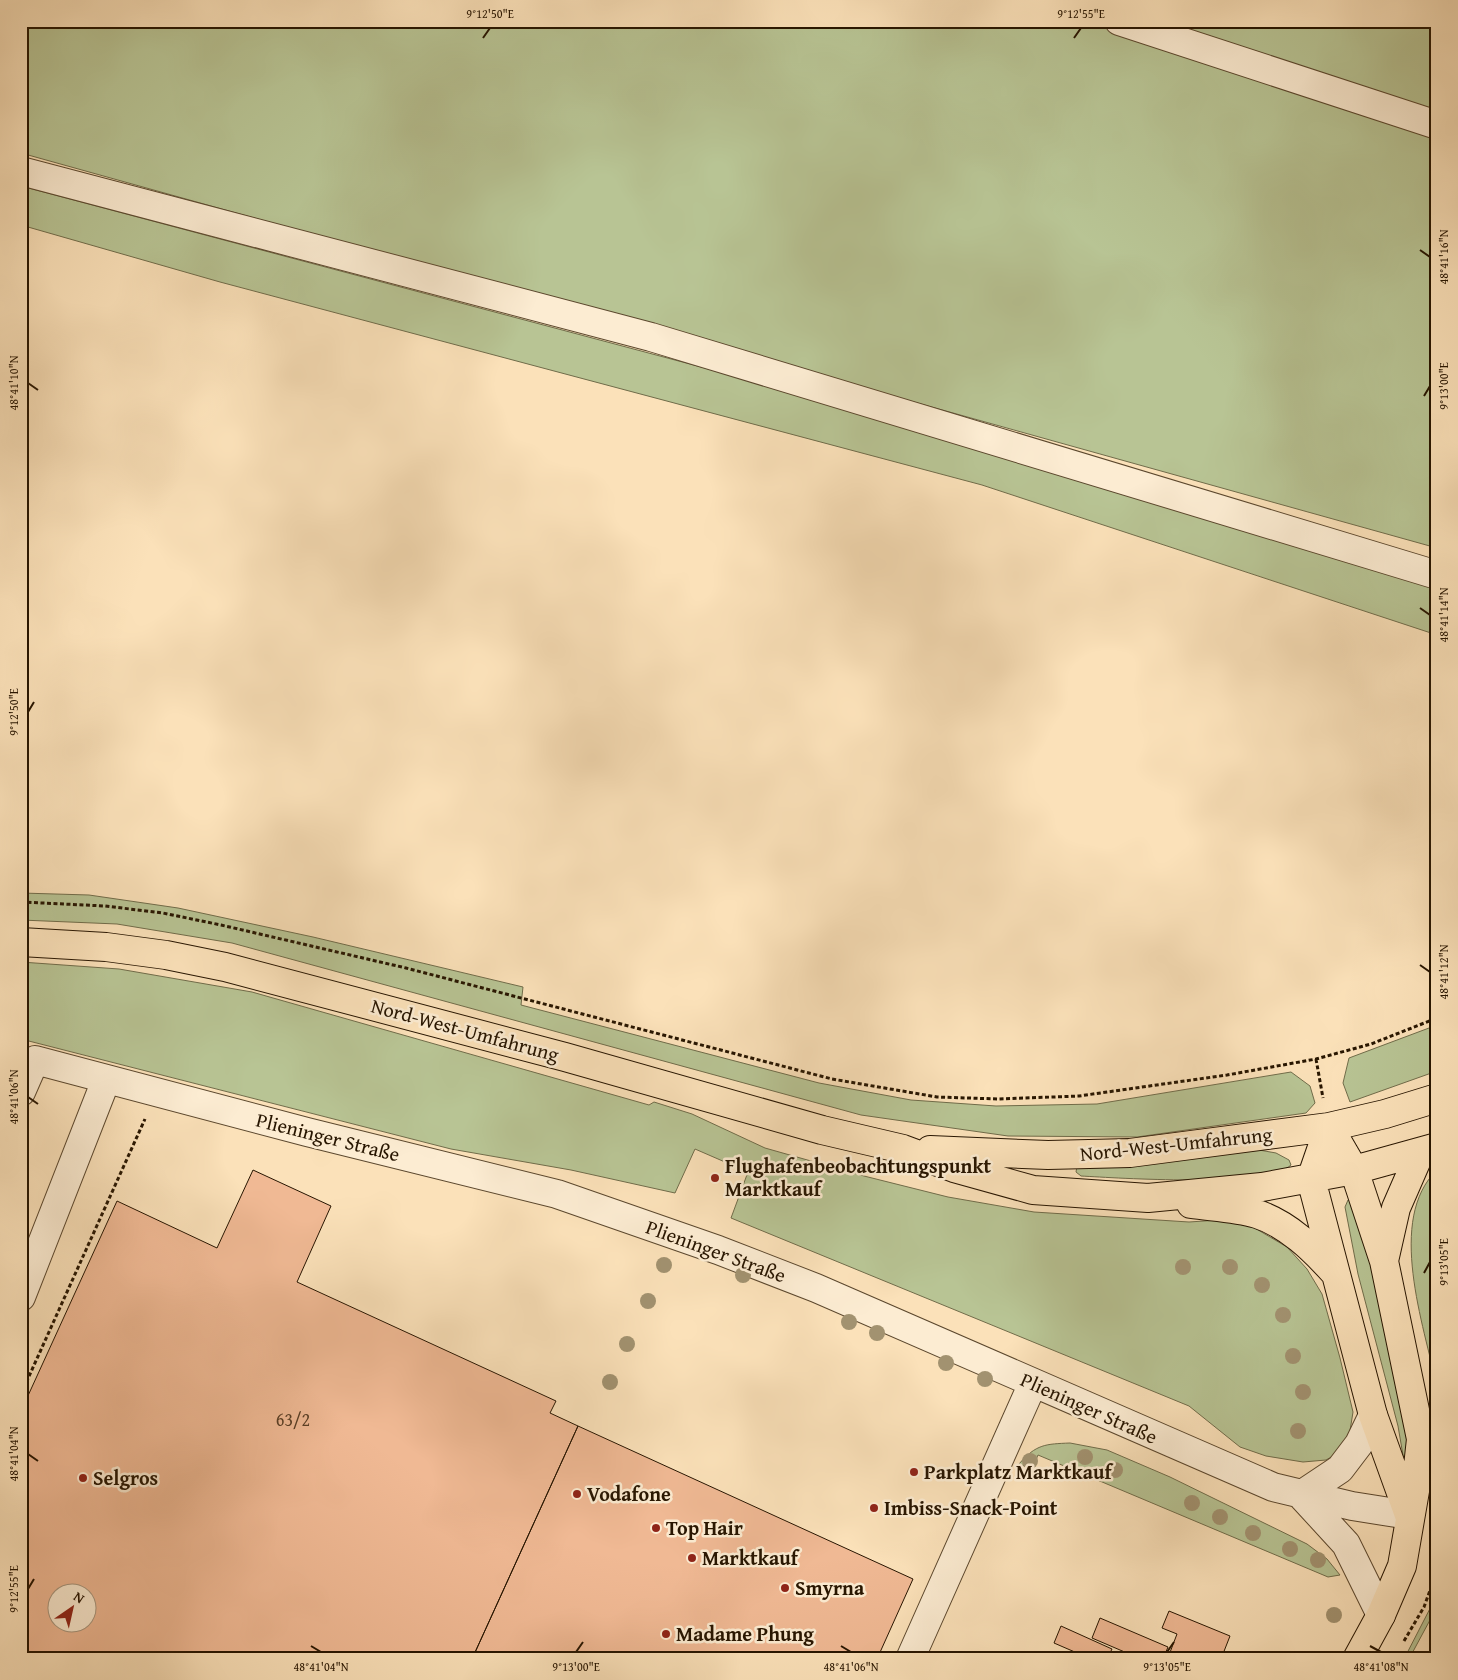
<svg xmlns="http://www.w3.org/2000/svg" width="1458" height="1680" viewBox="0 0 1458 1680" font-family="'Gentium Book Plus',serif">
<style>
.green{fill:#b8c494;stroke:#706c4a}
.building{fill:#f0b994;stroke:#271500;fill-rule:evenodd}
.lines{fill:none;stroke-linecap:round;stroke-linejoin:round}
.minor-casing{stroke:#5c482e;stroke-width:30}
.major-casing{stroke:#271500;stroke-width:30}
.path{stroke:#271500;stroke-width:3;stroke-dasharray:4 2.5;stroke-linecap:butt}
.minor{stroke:#fcecd2;stroke-width:28}
.major{stroke:#fbe1b9;stroke-width:28}
.tree{fill:#a29270}
.ticks{fill:none;stroke:#271500;stroke-width:2}
.poi-dot{fill:#8f2418;stroke:#fcecd2;stroke-width:2}
.labels{text-anchor:middle;stroke-width:5;stroke-linejoin:round;paint-order:stroke}
.number-label{font-size:18px;fill:#593e25}
.street-label{font-size:20px;fill:#271500;stroke:#fcecd2}
.poi-label{font-size:20px;font-weight:bold;fill:#271500;stroke:#fcecd2;text-anchor:start}
.neatline{fill:none;stroke:#271500;stroke-width:2}
.ticks-label{font-size:12px;text-anchor:middle;fill:#271500}
</style>
<rect width="100%" height="100%" fill="#fbe1b9"/>
<filter id="stains"><feTurbulence type="fractalNoise" baseFrequency=".004" numOctaves="4"/><feColorMatrix values="0 0 0 0 .2 0 0 0 0 .09 0 0 0 0 .02 0 0 0 .5 -.17"/></filter>
<radialGradient id="worn" r=".72"><stop offset=".6" stop-color="#630" stop-opacity="0"/><stop offset="1" stop-color="#630" stop-opacity=".3"/></radialGradient>
<path class="green" d="M21 21H1091L1437 134V548L21 153Z
M1143 21H1437V117Z
M21 186 720 372 1437 589V635L982 485 220 282 21 225Z
M21 893 89 895 178 908 313 937 523 987 521 1005 819 1083 911 1100 996 1106 1097 1104 1291 1072 1310 1086 1315 1103 1306 1113 1137 1137 1008 1136 861 1115 232 943 117 924 21 920Z
M21 962 119 969 252 992 649 1105 654 1102 692 1114 765 1148 864 1176 948 1197 1034 1212 1189 1222 1219 1220 1253 1227 1287 1247 1307 1269 1322 1294 1340 1358 1353 1412 1349 1437 1338 1453 1326 1460 1303 1462 1266 1456 1240 1447 1189 1406 731 1218 748 1172 695 1149 675 1193 571 1170 451 1149 21 1039Z
M1437 1025V1071L1350 1102 1343 1083 1349 1058Z
M1242 1147 1276 1153 1289 1160 1291 1165C1266 1188 1118 1178 1081 1176L1076 1172 1077 1166Z
M1437 1170V1387C1424 1325 1386 1219 1437 1170Z
M1348 1200H1354L1358 1204 1413 1462 1405 1467 1398 1426 1358 1274 1345 1207Z
M1070 1443 1107 1450 1170 1477 1307 1544 1327 1559 1340 1575 1328 1577 1038 1455 1032 1469 1019 1464C1036 1444 1046 1444 1070 1443Z
M1437 1595V1607L1409 1659H1404Z"/>
<path class="building" d="M253 1170 331 1206 297 1282 556 1401 550 1413 578 1426 472 1659H21V1411L117 1201 217 1248ZM58 1592H88V1622H58Z
M578 1426 913 1579 877 1659H472Z
M1169 1611 1230 1636 1221 1659H1177L1169 1655 1177 1634 1162 1628Z
M1100 1618 1168 1647 1163 1659H1141L1092 1638Z
M1061 1626 1112 1649 1107 1659H1091L1054 1643Z"/>
<g class="lines">
<g class="minor-casing">
<path id="minor" d="M1119 21 1437 125
M21 171 651 337 1437 575
M21 1092 35 1060 307 1132 557 1194 718 1250 816 1288 1273 1487 1352 1506 1409 1515
M21 1297 106 1080
M1301 1495 1346 1544 1381 1615
M1301 1495 1340 1469 1359 1444 1373 1415
M910 1659 1033 1383"/>
</g>
<g class="major-casing">
<path id="major" d="M21 942 106 947 166 955 225 967 565 1057 822 1130 903 1149 954 1168 1033 1190 1148 1198 1262 1187 1354 1170 1437 1147
M1329 1127 1354 1170 1384 1261 1421 1439 1416 1485 1402 1566 1381 1615 1357 1659
M930 1150 1048 1155 1130 1153 1329 1127 1385 1114 1437 1098
M1311 1179 1373 1415 1409 1515
M1311 1179 1329 1127
M1191 1204C1212 1207 1237 1208 1257 1214 1288 1224 1314 1250 1334 1272
M1384 1261 1396 1208 1420 1153"/>
</g>
<path class="path" d="M21 902 105 906 163 913 221 925 406 968 832 1079 937 1097 999 1099 1079 1096 1227 1075 1316 1059 1371 1044 1437 1018
M1316 1059 1323 1098
M21 1394 145 1119
M1404 1641 1424 1607 1437 1571"/>
<use href="#minor" class="minor"/>
<use href="#major" class="major"/>
</g>
<g class="tree">
<circle cx="664" cy="1265" r="8"/>
<circle cx="1183" cy="1267" r="8"/>
<circle cx="1230" cy="1267" r="8"/>
<circle cx="743" cy="1275" r="8"/>
<circle cx="1262" cy="1285" r="8"/>
<circle cx="648" cy="1301" r="8"/>
<circle cx="1283" cy="1315" r="8"/>
<circle cx="849" cy="1322" r="8"/>
<circle cx="877" cy="1333" r="8"/>
<circle cx="627" cy="1344" r="8"/>
<circle cx="1293" cy="1356" r="8"/>
<circle cx="946" cy="1363" r="8"/>
<circle cx="985" cy="1379" r="8"/>
<circle cx="610" cy="1382" r="8"/>
<circle cx="1303" cy="1392" r="8"/>
<circle cx="1298" cy="1431" r="8"/>
<circle cx="1085" cy="1457" r="8"/>
<circle cx="1030" cy="1461" r="8"/>
<circle cx="1115" cy="1470" r="8"/>
<circle cx="1192" cy="1503" r="8"/>
<circle cx="1220" cy="1517" r="8"/>
<circle cx="1253" cy="1533" r="8"/>
<circle cx="1290" cy="1549" r="8"/>
<circle cx="1318" cy="1560" r="8"/>
<circle cx="1334" cy="1615" r="8"/>
</g>
<path class="ticks" d="M483 38 490 28M1074 38 1081 28M1420 250 1430 257M28 383 38 390M1424 396 1430 386M1420 608 1430 615M28 712 34 702M1420 965 1430 972M28 1097 38 1104M1424 1273 1430 1262M28 1454 38 1461M28 1589 34 1579M311 1646 321 1652M841 1646 851 1652M1370 1646 1381 1652M576 1652 583 1642M1167 1652 1174 1642"/>
<g class="poi-dot">
<circle cx="715" cy="1178" r="5"/>
<circle cx="914" cy="1472" r="5"/>
<circle cx="83" cy="1478" r="5"/>
<circle cx="577" cy="1494" r="5"/>
<circle cx="874" cy="1508" r="5"/>
<circle cx="656" cy="1528" r="5"/>
<circle cx="692" cy="1558" r="5"/>
<circle cx="785" cy="1588" r="5"/>
<circle cx="666" cy="1634" r="5"/>
</g>
<g class="labels">
<g class="number-label">
<text x="293" y="1426">63/2</text>
</g>
<g class="street-label">
<text transform="translate(465 1030) rotate(15)" y="7">Nord-West-Umfahrung</text>
<text transform="translate(328 1137) rotate(14)" y="7">Plieninger Straße</text>
<text transform="translate(1176 1144) rotate(-6)" y="7">Nord-West-Umfahrung</text>
<text transform="translate(716 1251) rotate(20)" y="7">Plieninger Straße</text>
<text transform="translate(1089 1408) rotate(24)" y="7">Plieninger Straße</text>
</g>
<g class="poi-label">
<text x="725" y="1173">Flughafenbeobachtungspunkt<tspan x="725" dy="23">Marktkauf</tspan></text>
<text x="924" y="1479">Parkplatz Marktkauf</text>
<text x="93" y="1485">Selgros</text>
<text x="587" y="1501">Vodafone</text>
<text x="884" y="1515">Imbiss-Snack-Point</text>
<text x="666" y="1535">Top Hair</text>
<text x="702" y="1565">Marktkauf</text>
<text x="795" y="1595">Smyrna</text>
<text x="676" y="1641">Madame Phung</text>
</g>
</g>
<rect width="1458" height="1680" fill="none" stroke="#fbe1b9" stroke-width="55"/>
<g transform="translate(72 1608) rotate(34)"><circle r="24" fill="#fcecd2" stroke="#a7967e"/>
<path d="M0-4L9 19L0 12L-9 19Z" fill="#8f2418"/>
<text y="-8" font-size="14" font-weight="bold" text-anchor="middle" fill="#271500">N</text>
</g>
<rect x="28" y="28" width="1402" height="1624" class="neatline"/>
<g class="ticks-label">
<text x="490" y="18">9°12'50"E</text>
<text x="1081" y="18">9°12'55"E</text>
<text transform="translate(1444 257) rotate(-90)" y="4">48°41'16"N</text>
<text transform="translate(14 383) rotate(-90)" y="4">48°41'10"N</text>
<text transform="translate(1444 386) rotate(-90)" y="4">9°13'00"E</text>
<text transform="translate(1444 615) rotate(-90)" y="4">48°41'14"N</text>
<text transform="translate(14 712) rotate(-90)" y="4">9°12'50"E</text>
<text transform="translate(1444 972) rotate(-90)" y="4">48°41'12"N</text>
<text transform="translate(14 1097) rotate(-90)" y="4">48°41'06"N</text>
<text transform="translate(1444 1262) rotate(-90)" y="4">9°13'05"E</text>
<text transform="translate(14 1454) rotate(-90)" y="4">48°41'04"N</text>
<text transform="translate(14 1589) rotate(-90)" y="4">9°12'55"E</text>
<text x="321" y="1671">48°41'04"N</text>
<text x="576" y="1671">9°13'00"E</text>
<text x="851" y="1671">48°41'06"N</text>
<text x="1167" y="1671">9°13'05"E</text>
<text x="1381" y="1671">48°41'08"N</text>
</g>
<rect width="100%" height="100%" filter="url(#stains)"/>
<rect width="100%" height="100%" fill="url(#worn)"/>
</svg>
